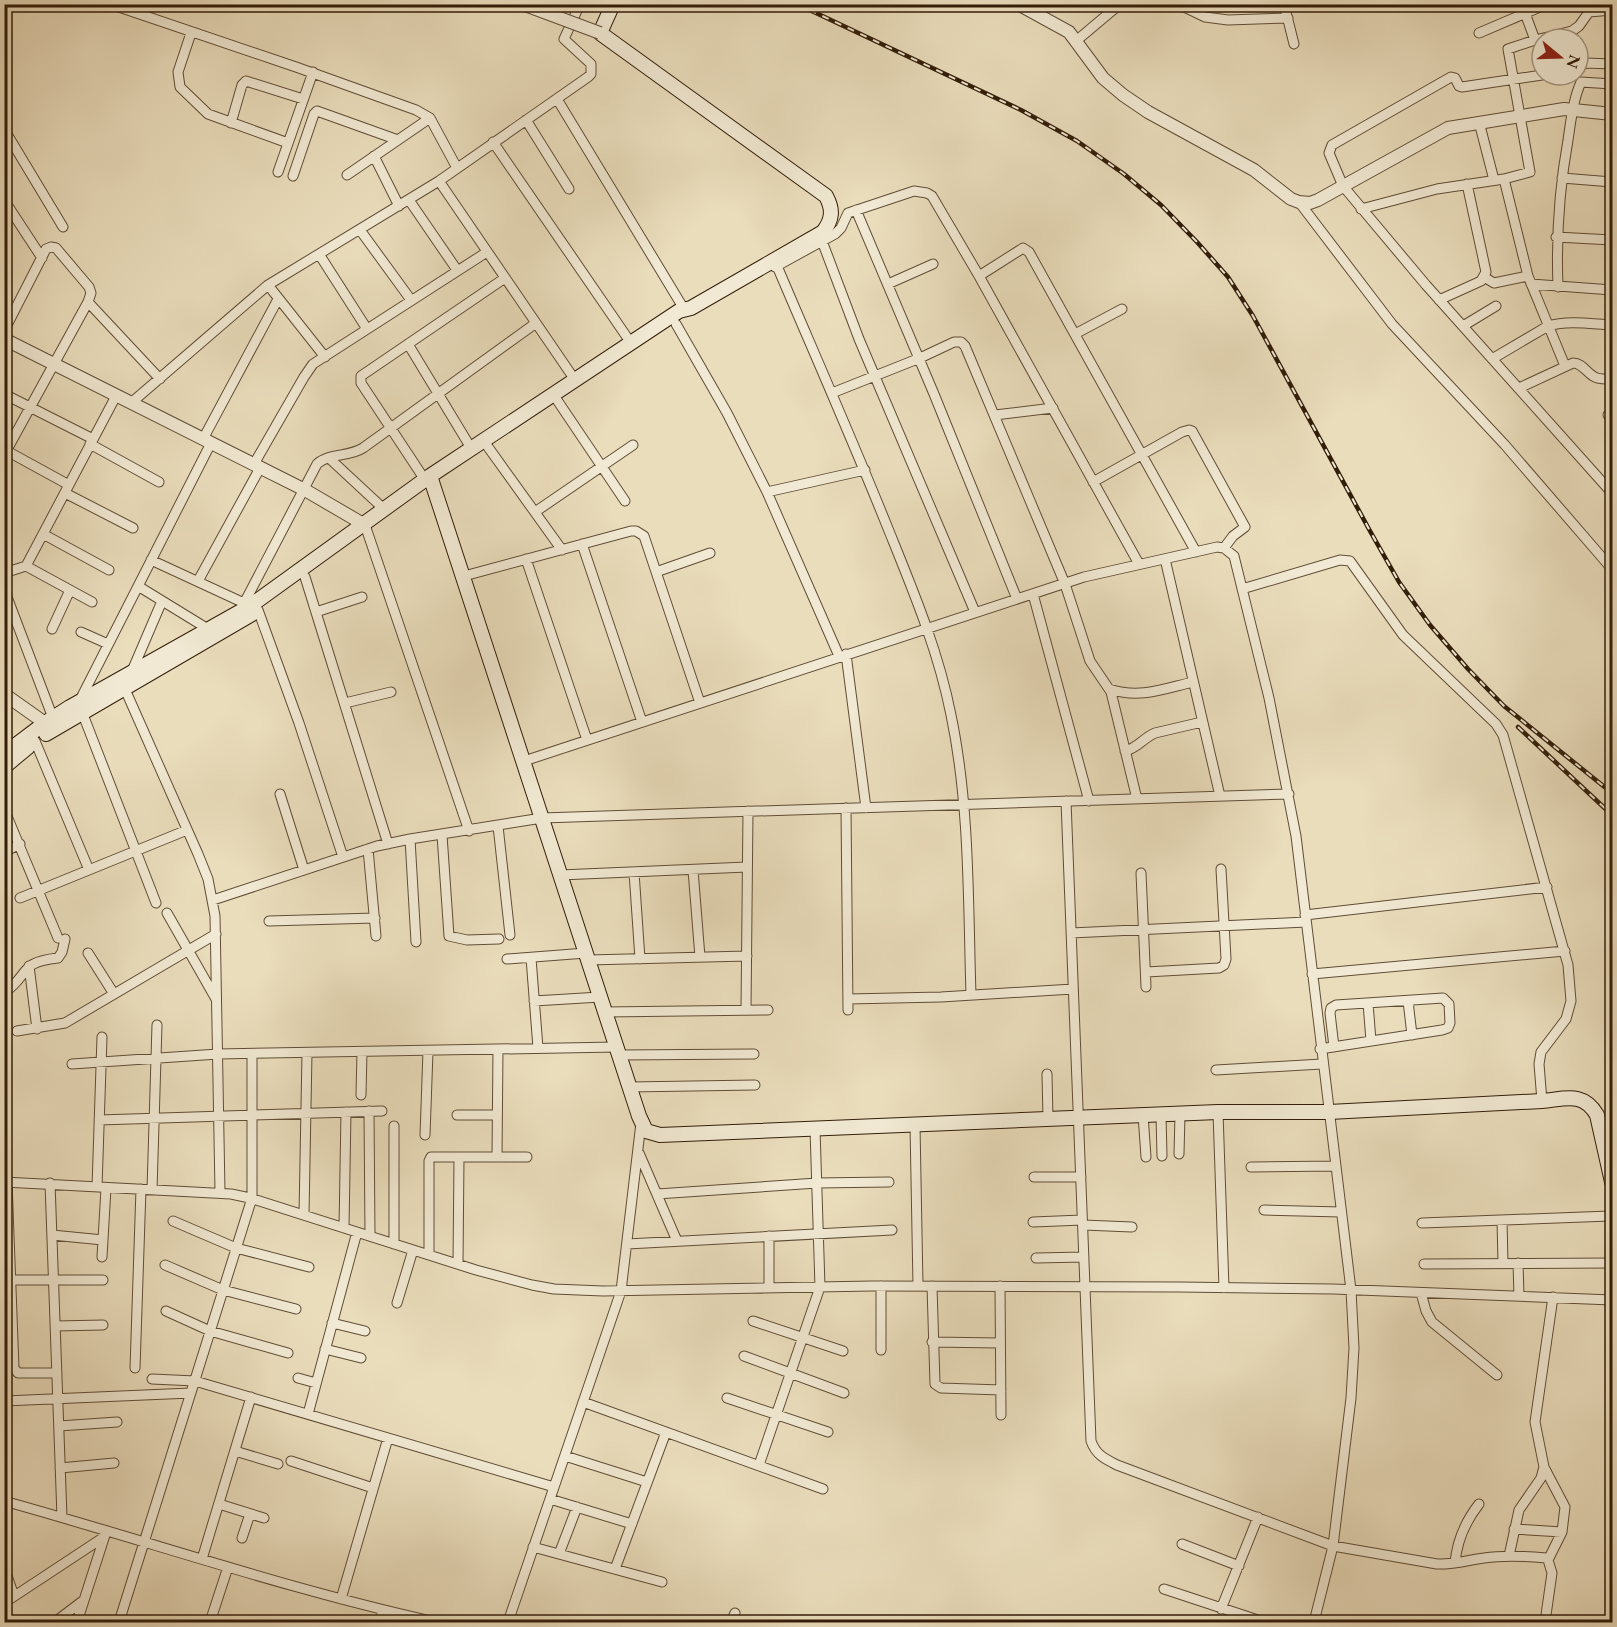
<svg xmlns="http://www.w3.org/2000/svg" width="1617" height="1627" viewBox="0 0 1617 1627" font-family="'EB Garamond',serif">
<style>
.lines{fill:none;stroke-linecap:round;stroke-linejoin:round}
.minor-casing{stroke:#604d36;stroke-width:11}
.tertiary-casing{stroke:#604d36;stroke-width:14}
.secondary-casing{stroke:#321d09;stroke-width:16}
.minor{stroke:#f1e9d3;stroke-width:9}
.tertiary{stroke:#f1e9d3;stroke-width:12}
.secondary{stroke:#f1e9d3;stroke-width:14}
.rail-casing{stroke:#321d09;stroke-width:4.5}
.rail{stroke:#f1e9d3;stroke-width:2;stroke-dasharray:7;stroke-linecap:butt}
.tertiary-bridge-casing{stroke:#604d36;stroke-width:14;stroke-linecap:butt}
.tertiary-bridge{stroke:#f1e9d3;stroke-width:12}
</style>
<rect width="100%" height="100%" fill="#eaddbc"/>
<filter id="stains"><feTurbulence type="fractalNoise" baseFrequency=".00333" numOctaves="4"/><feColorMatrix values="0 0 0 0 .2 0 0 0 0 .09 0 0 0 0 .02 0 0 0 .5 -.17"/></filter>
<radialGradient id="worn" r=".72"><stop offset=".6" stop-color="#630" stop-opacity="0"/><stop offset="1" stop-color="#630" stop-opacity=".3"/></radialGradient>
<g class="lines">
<g class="minor-casing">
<path id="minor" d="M110 4 296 67 416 110 430 118 457 168
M1178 4 1205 17 1228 20 1288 18
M1284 4 1294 44
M1525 13 1535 40
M191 33 178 72 180 87 208 114 288 143
M1479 33 1547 4
M1076 41 1120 4
M1578 67 1586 63 1612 64
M1542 75 1462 87 1459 86 1455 78 1451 77 1332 145 1329 153 1343 186 1426 285 1612 493
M557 99 684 309
M526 120 569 189
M1479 122 1494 180
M231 123 242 85 246 81 303 99
M4 129 63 227
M493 142 631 343
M374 156 399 206
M278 172 313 72
M347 175 430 118
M293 176 314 114 317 111 398 140
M1562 178 1612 182
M1504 179 1528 276 1565 366
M439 181 575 380
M4 200 42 258
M409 200 457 270
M1299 202 1392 324 1505 445 1612 569
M1361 209 1437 189 1504 179 1530 172 1508 49 1535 40 1572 31 1579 26 1589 12 1612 10
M856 210 934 394 1017 599
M360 230 411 300
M1556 237 1612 240
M822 241 859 339 975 612
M319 254 367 329
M777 266C814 353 852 439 887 526 912 588 938 649 951 715 970 806 968 902 971 995
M775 267 835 234 841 228 848 213 914 191 927 193 932 196 979 276 1139 564
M979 276 1020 250 1023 248 1029 252 1196 552
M1484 277 1494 283 1528 276
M888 284 933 264
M1531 284 1612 290
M268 285 325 357
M1558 287C1556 236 1559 190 1568 140 1571 120 1573 100 1581 82L1612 84
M1439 300 1481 281 1486 272 1467 184
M88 302 160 379
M676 324 727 413 767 492 839 656
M1463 326 1496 306
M4 331 46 249 51 247 56 248 89 287 91 293 88 302 4 455
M1075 334 1122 309
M408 344 471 448
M1492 359 1548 326C1569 320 1591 324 1612 325
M1519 388 1573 363C1582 363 1585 371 1593 376 1598 380 1606 379 1612 379
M832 393 920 358 954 342H961L965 346 1065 584 1090 661 1111 692 1137 799
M4 394 93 439
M557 400 625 501
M131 403 268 285 439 181 588 77 591 74V64L564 39 580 4
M995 415 1053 408
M1608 415H1612
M203 439 278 299
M90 444 159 482
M488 447 562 550
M7 451 69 485
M329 458 385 510
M254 464 304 377 313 364 487 252
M425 480 361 383V376L505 278
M1093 482 1182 432 1189 430 1192 431 1245 527 1233 536 1224 548
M767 492 865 470
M65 493 133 528
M535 512 633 445
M365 525 469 831
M43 534 109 570
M582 544 642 722
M526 559 587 740
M1165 559 1220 796
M151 560 244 603
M26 566 92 602
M656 572 710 553
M4 573 26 566 116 396
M464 576 631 531H636L644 536 700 703
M305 577 388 844
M198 581 260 468
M138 586 208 629
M4 589 53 718
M1242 589 1340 560 1350 561 1403 635 1496 724 1503 735 1568 965 1571 1001 1566 1019 1541 1052 1539 1064 1542 1101
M1033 594 1089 801
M258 610 299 723 343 857
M240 611 317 464C329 453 349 457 363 448L536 323
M316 612 362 597
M52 629 70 590
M81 632 108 644
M846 654 866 808
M132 671 162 601
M124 687 198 854 208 879 215 916 220 1192
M1109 689C1140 699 1163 689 1193 682
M80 700 211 443
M345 703 391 692
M82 712 156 903
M35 741 89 870
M1125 751C1138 748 1143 738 1155 733L1202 722
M524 761 1084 577 1217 547 1224 548 1234 556 1269 698 1296 836 1351 1290 1354 1348 1351 1398 1333 1546 1314 1622
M280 794 304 870
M1066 801 1091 1441C1096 1455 1105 1459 1117 1465L1333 1546 1437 1564C1453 1565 1468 1560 1484 1558 1504 1555 1525 1556 1546 1558L1548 1560 1552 1573 1545 1622
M846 808 848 1010
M4 809 58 938
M498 826 510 935
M442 835 449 936 467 940 499 939
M410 839 416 942
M368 849 376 936
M4 852 20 844
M693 870 700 957
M634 872 640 959
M1141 873 1146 987
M560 875 747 867
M20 898 187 830
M213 900 377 846 410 839 542 818 1289 794
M167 913 216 999
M1305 915 1547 887
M269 921 375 918
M1071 933 1306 922
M88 953 114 994
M531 958 538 1048
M507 959 586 953
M588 960 747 956
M29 966 37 1029
M1146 972 1219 968 1224 965 1226 959 1221 869
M1312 974 1565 951
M4 993C30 975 18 962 58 958L62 952 65 939
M848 999 941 997 1073 989
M534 1001 600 997
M1408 1001 1412 1035
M1368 1003 1371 1041
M746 1010 748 811
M605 1012 768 1010
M17 1031 65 1023 216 934
M1320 1049 1442 1030 1448 1028 1450 1023 1449 1004 1443 998 1336 1005 1331 1008 1330 1013 1334 1047
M619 1055 754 1054
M72 1064 218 1054 616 1047
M1216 1070 1322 1064
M1047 1074 1048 1119
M629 1087 755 1085
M361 1095 362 1052
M369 1111 370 1236
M1218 1112 1224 1288
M457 1115H497
M1143 1115 1146 1157
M1161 1115 1162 1156
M99 1120 382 1111
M915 1125 918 1286
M425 1135 428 1051
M639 1153 677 1241
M1179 1154 1180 1114
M497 1157 498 1049
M1251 1167 1336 1166
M1034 1177H1081
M4 1182 231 1194 250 1198 476 1270 532 1285 554 1289 603 1291 872 1286 1179 1287 1333 1289 1612 1300
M7 1182 14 1368 18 1373H57
M50 1183 62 1517
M97 1187 102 1037
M152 1190 157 1025
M657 1194 817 1183 889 1182
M1264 1210 1341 1212
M304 1215 307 1053
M1502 1220 1503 1263
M173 1221 236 1248 309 1267
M1033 1222 1082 1220
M1422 1223 1610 1216
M1083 1225 1132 1227
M344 1228 346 1112
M52 1235 103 1240
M769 1236V1288
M394 1244V1126
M627 1244 892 1230
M429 1255V1161L431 1157H527
M102 1257 106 1188
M1036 1258 1084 1257
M1518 1263 1519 1296
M458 1264 459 1157
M1424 1264 1612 1263
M165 1265 223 1290 296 1309
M11 1280H103
M881 1286V1350
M932 1286 935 1384 941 1388 1001 1390
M1000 1286 1001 1415
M1421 1293 1426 1311 1432 1322 1497 1375
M397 1303 413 1250
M166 1311 210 1331 288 1353
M753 1321 843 1351
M332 1323 365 1331
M55 1326 103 1325
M932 1342 1000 1343
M325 1349 361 1358
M744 1356 844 1393
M135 1368 141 1189
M298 1378 316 1383
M152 1379 195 1381 554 1487
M727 1398 828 1432
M4 1401 191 1393
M583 1402 823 1489
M308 1414 357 1232
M59 1426 117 1422
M235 1451 278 1464
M565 1456 647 1482
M291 1461 373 1488
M759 1465 820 1287 815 1129
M1544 1467 1565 1507 1562 1532 1548 1560
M60 1468 114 1463
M550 1499 632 1524
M4 1501C148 1541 290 1590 436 1622
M219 1504 264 1518
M1514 1529 1562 1532
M242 1538 250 1514
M1182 1544 1239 1566
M533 1547 662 1582
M559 1554 577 1507
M1509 1556 1519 1510 1541 1478 1544 1467 1535 1422 1553 1297
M202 1559 251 1397
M1455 1563C1457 1540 1465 1522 1479 1504
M4 1567 14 1596
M615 1569 666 1432
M1164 1589 1264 1622
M341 1599 388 1438
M4 1603 104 1537
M1221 1609 1258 1517
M55 1622 84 1600
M77 1622 105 1535
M119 1622 252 1198V1054
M210 1622 228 1567
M379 1622 383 1611
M508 1622 621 1291 641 1123
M731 1622 735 1613"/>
</g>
<g class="tertiary-casing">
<path id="tertiary" d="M1018 4 1069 32 1103 78 1123 95 1148 112 1254 170 1291 199 1299 202 1310 203 1318 200 1448 128 1564 109 1612 114
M4 339 305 490 365 525
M4 694 45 723 49 730"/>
</g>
<g class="secondary-casing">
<path id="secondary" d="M430 476 639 1116 646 1131 660 1135 1218 1112H1329L1542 1101C1565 1099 1583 1091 1597 1115L1612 1182
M46 734 252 614
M4 754 45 723 70 707 250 606 430 476 679 311 691 308 823 232C833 219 833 209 826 196L600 33 613 4
M4 767 28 747"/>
</g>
<use href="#minor" class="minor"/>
<use href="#tertiary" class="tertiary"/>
<use href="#secondary" class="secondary"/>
<g class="rail-casing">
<path id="rail" d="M797 4 1021 110 1077 141 1124 174 1161 205 1197 242 1228 277 1253 316 1370 531 1399 582 1430 625 1468 669 1504 706 1612 793
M1518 727 1612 815"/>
</g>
<use href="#rail" class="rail"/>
<g class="tertiary-bridge-casing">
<path id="tertiary-bridge" d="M522 4 600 33"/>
</g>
<use href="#tertiary-bridge" class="tertiary-bridge"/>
</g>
<rect width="1617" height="1627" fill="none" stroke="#eaddbc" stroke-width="24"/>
<rect x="6" y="6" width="1605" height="1615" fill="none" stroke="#321d09" stroke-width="3"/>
<rect x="12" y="12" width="1593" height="1603" fill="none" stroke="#321d09" stroke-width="1.5"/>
<g transform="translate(1560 57) rotate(109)"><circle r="28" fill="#f1e9d3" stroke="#a59782" stroke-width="1.5"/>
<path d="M0-4.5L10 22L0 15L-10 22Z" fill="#8f2418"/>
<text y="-9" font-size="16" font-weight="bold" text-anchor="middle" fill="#321d09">N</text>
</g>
<rect width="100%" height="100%" filter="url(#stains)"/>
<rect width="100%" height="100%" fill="url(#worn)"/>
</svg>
